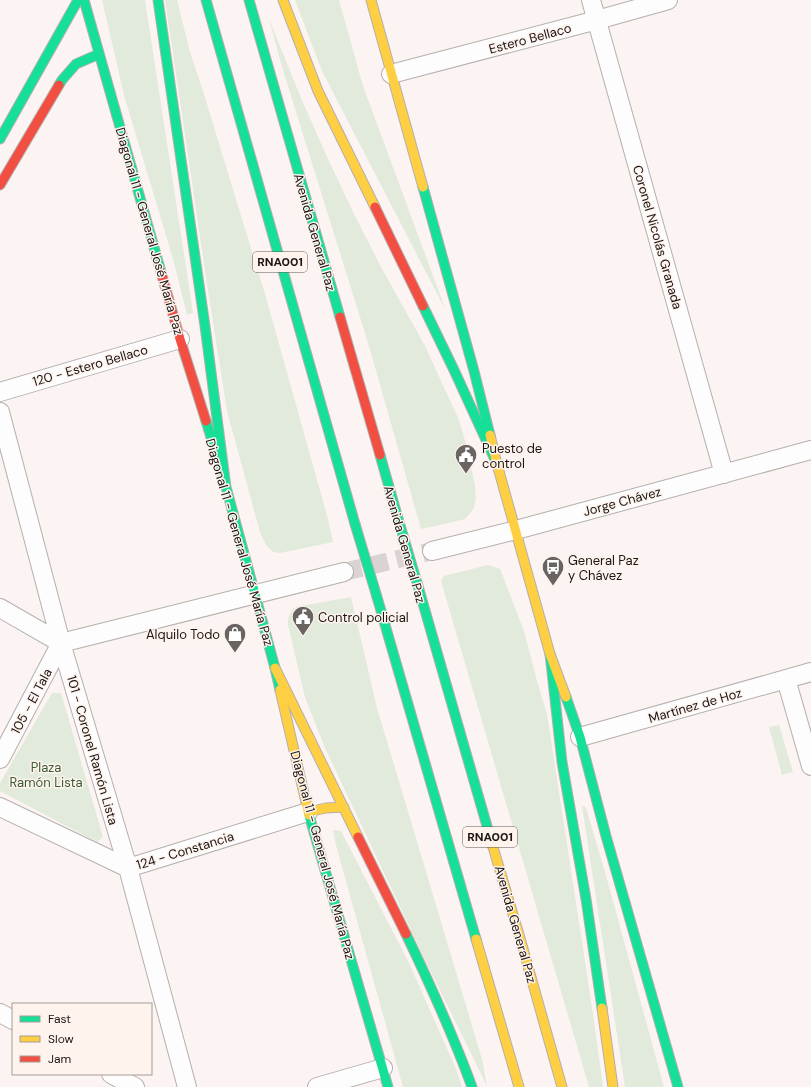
<svg xmlns="http://www.w3.org/2000/svg" width="811" height="1087" viewBox="0 0 811 1087" font-family="'DM Sans',sans-serif">
<style>
.green{fill:#e1eadb}
.lines{fill:none;stroke-linecap:round;stroke-linejoin:round}
.street-tunnel{stroke:#d9d3d1;stroke-width:18;stroke-dasharray:18 9;stroke-linecap:butt}
.street-casing{stroke:#b5afad;stroke-width:20}
.fast-casing{stroke:#b5afad;stroke-width:11}
.slow-casing{stroke:#b5afad;stroke-width:11}
.jam-casing{stroke:#b5afad;stroke-width:11}
.street{stroke:#fefdfd;stroke-width:18}
.fast{stroke:#16e098;stroke-width:9}
.slow{stroke:#ffcf43;stroke-width:9}
.jam{stroke:#f24e42;stroke-width:9}
.fast-bridge-casing{stroke:#b5afad;stroke-width:11;stroke-linecap:butt}
.fast-bridge{stroke:#16e098;stroke-width:9}
.labels{text-anchor:middle;stroke-width:3;stroke-linejoin:round;paint-order:stroke}
.shield{fill:#fff3ee;stroke:#5f5855;stroke-width:1}
.shield-label{font-size:12px;font-weight:bold;fill:#1b1614}
.street-label{font-size:13px;fill:#1b1614;stroke:#fff3ee}
.poi-label{font-size:13px;fill:#1b1614;stroke:#fff3ee;text-anchor:start}
.park-label{font-size:13px;fill:#385d34;stroke:#fff3ee}
</style>
<rect width="100%" height="100%" fill="#fbf4f2"/>
<path class="green" d="M102 0H145L193 313 187 315 173 259 124 95Z
M165 0H177L190 52 202 88 265 294 328 519 333 542 280 553 273 552 266 545 260 532 227 411 206 277Z
M295 0H339L363 86 446 311 322 71Z
M269 19 301 98 328 159 355 216 381 267 425 346 459 420 466 444 475 486 476 498 474 508 470 513 465 519 421 529 369 346 282 67Z
M488 565 500 569 524 631 537 681 547 714 593 1014 603 1087H589L441 581 444 576Z
M351 597 377 708 482 1059 487 1086 428 966 325 748 305 697 288 625C288 617 289 612 296 607Z
M52 693H61L103 837 97 842 0 791V783Z
M779 725 793 772 782 775 769 727Z
M582 806H584L586 808 605 872 664 1087H625Z
M333 830 341 831 409 963 456 1069 462 1087H403L336 845Z"/>
<g class="lines">
<path class="street-tunnel" d="M344 572 432 551"/>
<g class="street-casing">
<path id="street" d="M591 0 724 474
M391 74 597 20 668 0
M0 392 180 339
M0 412 61 643 128 868 187 1087
M432 551 516 530 811 450
M0 608 61 643 344 572
M786 679 811 766
M580 737 811 672
M0 759 61 643
M0 807 128 868 308 812
M0 1013 13 1020
M111 1074 135 1087
M317 1087 383 1068"/>
</g>
<g class="fast-casing">
<path id="fast" d="M84 0 161 272
M158 0 205 326 226 487
M206 0 355 524
M249 0 340 317
M59 85 62 80 76 64 99 54
M0 139 78 0
M423 187 474 371 490 435
M423 306 454 370 497 464
M206 421 226 487 275 668 280 690
M380 455 397 515
M418 586 493 847
M377 597 476 939
M550 654 562 762 586 899 602 1008
M566 697 580 737 606 836 678 1087
M309 815 388 1087
M406 934C430 984 453 1035 472 1087"/>
</g>
<g class="slow-casing">
<path id="slow" d="M283 0 318 91 375 207
M371 0 423 187
M490 435 497 464 550 654 566 697
M275 668 358 837
M280 690 309 815
M308 812 326 808 344 807
M493 847 520 938 562 1087
M476 939 519 1087
M602 1008 613 1087"/>
</g>
<g class="jam-casing">
<path id="jam" d="M0 185 59 85
M375 207 423 306
M161 272 180 339 206 421
M340 317 380 455
M358 837 406 934"/>
</g>
<use href="#street" class="street"/>
<use href="#fast" class="fast"/>
<use href="#slow" class="slow"/>
<use href="#jam" class="jam"/>
<g class="fast-bridge-casing">
<path id="fast-bridge" d="M397 515 418 586
M355 524 377 597"/>
</g>
<use href="#fast-bridge" class="fast-bridge"/>
</g>
<defs>
<g id="civic-pin" transform="scale(1.15)"><path d="M0 17L-7.5 6A9.5 9.5 0 1 1 7.5 6Z" fill="#696462" stroke="#fff3ee"/><path d="M-.6-6.5H3V-4.5H.6V-3L4-1V1h2V6H-6V1h2V-1L-.6-3ZM-1.2 2.5V6h2.4V2.5Z" fill="#fff"/></g>
<g id="bus-pin" transform="scale(1.15)"><path d="M0 17L-7.5 6A9.5 9.5 0 1 1 7.5 6Z" fill="#696462" stroke="#fff3ee"/><path d="M-5-6H5V4H4V6H2V4H-2V6H-4V4H-5ZM-3.5-4V0h7V-4ZM-3.5 1.2v1.5H-2V1.2ZM2 1.2v1.5H3.5V1.2Z" fill="#fff"/></g>
<g id="shop-pin" transform="scale(1.15)"><path d="M0 17L-7.5 6A9.5 9.5 0 1 1 7.5 6Z" fill="#696462" stroke="#fff3ee"/><path d="M-5-2.5h2.3a2.7 3.5 0 0 1 5.4 0H5L5.5 6h-11ZM-1.5-2.5h3a1.5 2.3 0 0 0-3 0Z" fill="#fff"/></g>
</defs>
<g fill-rule="evenodd">
<use href="#civic-pin" x="466" y="455"/>
<use href="#bus-pin" x="553" y="567"/>
<use href="#civic-pin" x="303" y="617"/>
<use href="#shop-pin" x="235" y="634"/>
</g>
<g class="labels">
<g class="shield">
<rect x="253" y="252" width="54" height="20" rx="3"/>
<rect x="463" y="827" width="54" height="20" rx="3"/>
</g>
<g class="shield-label">
<text x="280" y="266">RNA001</text>
<text x="490" y="841">RNA001</text>
</g>
<g class="street-label">
<text transform="translate(530 38) rotate(-15)" y="5">Estero Bellaco</text>
<text transform="translate(150 231) rotate(74)" y="5">Diagonal 11 - General José María Paz</text>
<text transform="translate(315 232) rotate(74)" y="5">Avenida General Paz</text>
<text transform="translate(658 237) rotate(74)" y="5">Coronel Nicolás Granada</text>
<text transform="translate(90 365) rotate(-16)" y="5">120 - Estero Bellaco</text>
<text transform="translate(622 501) rotate(-15)" y="5">Jorge Chávez</text>
<text transform="translate(240 542) rotate(74)" y="5">Diagonal 11 - General José María Paz</text>
<text transform="translate(405 544) rotate(74)" y="5">Avenida General Paz</text>
<text transform="translate(31 701) rotate(-62)" y="5">105 - El Tala</text>
<text transform="translate(695 705) rotate(-16)" y="5">Martínez de Hoz</text>
<text transform="translate(93 750) rotate(74)" y="5">101 - Coronel Ramón Lista</text>
<text transform="translate(185 850) rotate(-17)" y="5">124 - Constancia</text>
<text transform="translate(323 855) rotate(75)" y="5">Diagonal 11 - General José María Paz</text>
<text transform="translate(516 924) rotate(74)" y="5">Avenida General Paz</text>
</g>
<g class="poi-label">
<text x="482" y="453">Puesto de<tspan x="482" dy="15">control</tspan></text>
<text x="568" y="565">General Paz<tspan x="568" dy="15">y Chávez</tspan></text>
<text x="318" y="622">Control policial</text>
<text x="220" y="639" text-anchor="end">Alquilo Todo</text>
</g>
<g class="park-label">
<text x="46" y="772">Plaza<tspan x="46" dy="15">Ramón Lista</tspan></text>
</g>
</g>
<rect x="12" y="1003" width="140" height="72" fill="#fff3ee" stroke="#a49b97"/>
<rect x="20" y="1016" width="20" height="6" fill="#16e098" stroke="#a49b97"/>
<text x="48" y="1023" font-size="12" fill="#1b1614">Fast</text>
<rect x="20" y="1036" width="20" height="6" fill="#ffcf43" stroke="#a49b97"/>
<text x="48" y="1043" font-size="12" fill="#1b1614">Slow</text>
<rect x="20" y="1056" width="20" height="6" fill="#f24e42" stroke="#a49b97"/>
<text x="48" y="1063" font-size="12" fill="#1b1614">Jam</text>
</svg>
